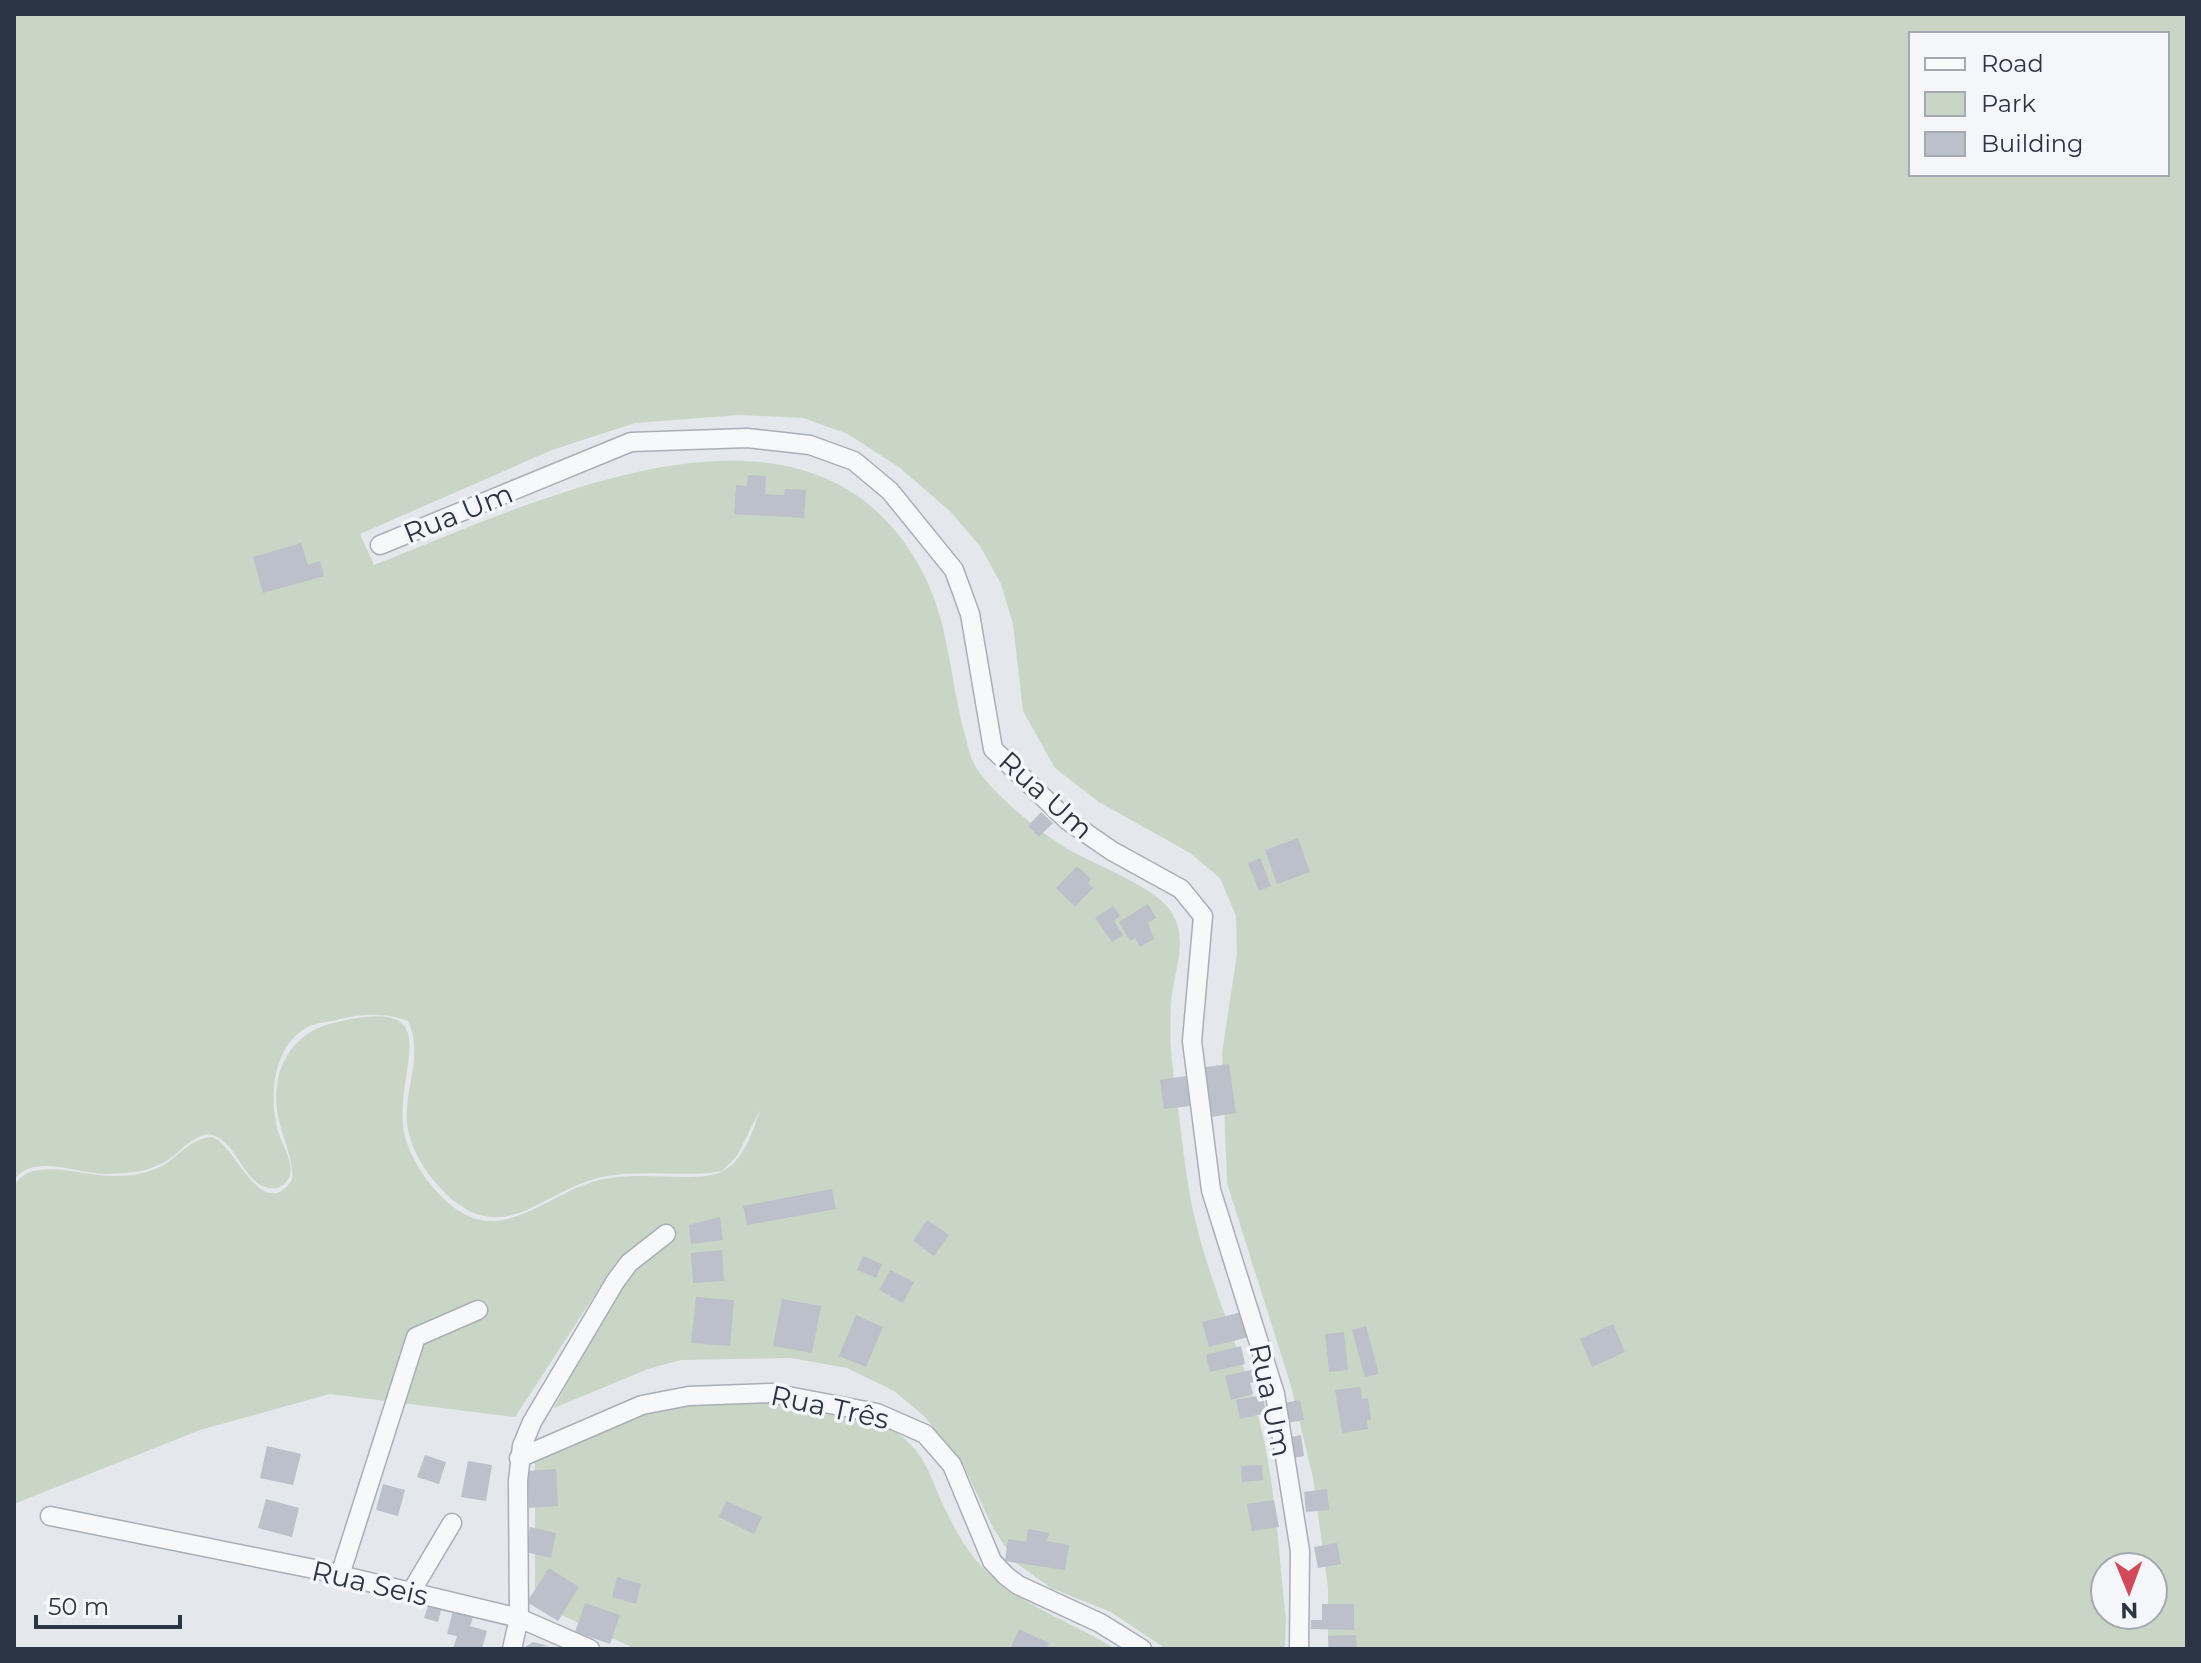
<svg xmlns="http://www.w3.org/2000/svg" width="2201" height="1663" viewBox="0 0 2201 1663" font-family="Montserrat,sans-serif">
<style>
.green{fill:#c9d6c5;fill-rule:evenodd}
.building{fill:#bbc0ca}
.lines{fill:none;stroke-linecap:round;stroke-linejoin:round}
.minor-casing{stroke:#a9aeb7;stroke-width:21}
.minor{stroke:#f7f8fa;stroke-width:18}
.labels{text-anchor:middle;stroke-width:7;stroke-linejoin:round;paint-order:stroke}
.street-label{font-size:28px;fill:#2b3445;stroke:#f4f6f9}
</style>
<rect width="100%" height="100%" fill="#e4e7ec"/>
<path class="green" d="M14 14H2187V1649H1328V1587L1313 1478 1291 1386 1227 1183 1222 1053 1237 954 1236 916 1220 878 1190 853 1099 802 1055 768 1023 711 1013 624 1001 584 980 546 950 511 900 468 848 434 803 418 739 415 635 423 552 450 360 534 374 565C535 503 811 362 922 571 949 621 950 681 965 735 968 746 970 759 977 769 996 797 1042 834 1071 851 1097 865 1154 887 1170 910 1191 941 1172 973 1171 1005 1169 1033 1171 1059 1175 1086 1182 1132 1185 1182 1197 1227 1214 1297 1247 1363 1262 1432 1276 1492 1279 1558 1286 1619L1285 1649H1166L1111 1612 1051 1588 1016 1563 993 1528 964 1466 924 1416 894 1391 847 1368 791 1358 681 1360 648 1369 554 1408 616 1290 663 1228 615 1264 515 1417 330 1394 200 1430 14 1504V1185C33 1155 85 1177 115 1176 132 1176 149 1173 164 1165 181 1154 190 1139 212 1137 235 1143 261 1225 292 1180 294 1155 280 1135 277 1110 272 1068 292 1033 333 1023 449 994 397 1063 403 1125 406 1158 438 1202 468 1216 507 1234 547 1199 581 1186 600 1178 621 1176 641 1176 714 1176 735 1190 760 1110L737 1156 722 1171C684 1178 646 1169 607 1176 544 1187 507 1250 447 1195 430 1178 415 1158 409 1134 399 1095 426 1059 408 1021 383 1012 361 1014 336 1020 327 1022 314 1023 306 1028 272 1047 268 1101 279 1134 283 1147 293 1161 290 1175 288 1182 283 1185 278 1188 242 1193 241 1139 208 1134 190 1138 182 1150 168 1160 150 1172 128 1173 108 1174 80 1175 34 1152 14 1180ZM1911 34H2167V174H1911ZM2105 1567H2153V1615H2105Z
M757 1401C816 1406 901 1408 928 1470 943 1505 958 1543 985 1570 1021 1606 1073 1622 1115 1649H636L535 1603V1459L646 1411 674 1405Z"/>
<path class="building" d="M748 475 766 476 765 494 784 495 785 489 806 490 804 518 734 514 736 485 747 486Z
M301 543 308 565 320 561 324 576 263 593 253 557Z
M1041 812 1053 823 1039 837 1028 826Z
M1298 838 1310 872 1277 884 1265 850Z
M1260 858 1271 886 1259 891 1248 863Z
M1077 866 1091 879 1088 883 1093 888 1075 907 1056 888Z
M1148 904 1156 918 1148 923 1154 939 1140 947 1135 938 1130 941 1119 922Z
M1113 906 1120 916 1114 921 1123 935 1112 942 1095 918Z
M1229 1064 1236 1113 1211 1117 1205 1067Z
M1186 1076 1190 1106 1164 1109 1160 1080Z
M832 1189 836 1209 747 1225 743 1206Z
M720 1217 723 1240 691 1244 689 1225Z
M927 1220 949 1235 934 1256 913 1241Z
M722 1250 724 1281 693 1283 691 1253Z
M863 1256 882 1264 876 1278 857 1270Z
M890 1270 914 1282 903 1303 879 1290Z
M696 1297 734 1300 730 1346 691 1343Z
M782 1299 821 1306 812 1353 773 1346Z
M1242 1312 1249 1337 1209 1347 1202 1322Z
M856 1315 883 1327 866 1367 839 1356Z
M1613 1324 1625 1352 1592 1367 1580 1339Z
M1366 1326 1379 1374 1365 1377 1352 1330Z
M1344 1332 1348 1370 1329 1372 1325 1334Z
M1241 1346 1245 1364 1210 1372 1206 1355Z
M1259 1368 1262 1381 1250 1383 1253 1394 1231 1400 1225 1376Z
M1360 1387 1362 1399 1368 1398 1371 1420H1367L1368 1429 1342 1433 1335 1390Z
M1263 1395 1266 1413 1240 1419 1236 1400Z
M1300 1400 1304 1420 1287 1423 1283 1403Z
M1301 1435 1304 1456 1289 1459 1286 1438Z
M267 1446 301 1454 293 1485 260 1478Z
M425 1455 446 1462 439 1484 417 1477Z
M468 1461 492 1465 486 1501 461 1497Z
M1262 1465 1263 1480 1242 1482 1241 1466Z
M556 1469 558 1506 529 1508 527 1471Z
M383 1484 405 1490 398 1516 376 1510Z
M1327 1489 1329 1510 1306 1512 1304 1492Z
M266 1499 299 1508 292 1537 258 1528Z
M1274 1500 1279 1527 1252 1531 1247 1504Z
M726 1501 762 1517 754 1534 719 1517Z
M530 1527 556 1533 551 1558 525 1552Z
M1028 1529 1049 1533 1047 1541 1069 1545 1065 1570 1005 1561 1008 1539 1026 1542Z
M1337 1543 1341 1564 1318 1568 1314 1547Z
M549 1568 579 1587 558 1621 527 1602Z
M617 1577 641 1584 636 1604 612 1597Z
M585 1603 620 1615 610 1644 575 1632Z
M1322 1604H1354V1630L1311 1629V1620H1322Z
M428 1606 441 1610 438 1622 424 1618Z
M453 1611 473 1617 470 1626 487 1631 482 1649H453L457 1636 447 1634Z
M1019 1629 1049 1643 1046 1649H1010Z
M1356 1635 1357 1649H1329L1328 1636Z
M533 1642 549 1646 522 1649Z"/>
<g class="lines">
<g class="minor-casing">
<path id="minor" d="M380 545 631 442 747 438 810 445 854 461 890 491 954 570 970 614 993 749 1067 820 1112 851 1181 889 1203 916 1192 1041 1211 1190 1275 1394 1300 1551 1299 1649
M519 1458 642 1405 689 1396 772 1393 877 1413 925 1434 952 1465 992 1561 1005 1575 1018 1585 1100 1623 1142 1649
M50 1516 319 1570 519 1618 590 1649
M340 1575 416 1337 478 1310
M411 1592 452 1523
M512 1649 519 1618 518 1481 522 1446 532 1422 615 1282 629 1263 666 1234"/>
</g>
<use href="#minor" class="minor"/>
</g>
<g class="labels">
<g class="street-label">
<text transform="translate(458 513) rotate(-22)" y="10">Rua Um</text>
<text transform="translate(1046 795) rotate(42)" y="10">Rua Um</text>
<text transform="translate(1271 1400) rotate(78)" y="10">Rua Um</text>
<text transform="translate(830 1407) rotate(12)" y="10">Rua Três</text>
<text transform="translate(370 1583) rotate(13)" y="10">Rua Seis</text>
</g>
</g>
<rect width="2201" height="1663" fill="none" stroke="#2b3445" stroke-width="32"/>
<rect x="1909" y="32" width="260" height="144" fill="#f4f6f9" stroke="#a4a8b1" stroke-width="2"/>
<rect x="1925" y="58" width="40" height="12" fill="#f7f8fa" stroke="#a4a8b1" stroke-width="2"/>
<text x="1981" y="72" font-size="24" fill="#2b3445">Road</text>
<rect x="1925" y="92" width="40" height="24" fill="#c9d6c5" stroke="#a4a8b1" stroke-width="2"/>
<text x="1981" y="112" font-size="24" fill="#2b3445">Park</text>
<rect x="1925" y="132" width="40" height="24" fill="#bbc0ca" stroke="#a4a8b1" stroke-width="2"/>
<text x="1981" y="152" font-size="24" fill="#2b3445">Building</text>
<g transform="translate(2129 1591) rotate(179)"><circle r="38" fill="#f4f6f9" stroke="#a4a8b1" stroke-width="2"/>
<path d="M0-6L14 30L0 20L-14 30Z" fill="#d1495b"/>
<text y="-12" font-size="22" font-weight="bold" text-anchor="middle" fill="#2b3445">N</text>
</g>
<path d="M36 1615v12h144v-12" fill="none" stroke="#2b3445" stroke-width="4"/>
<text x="48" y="1615" font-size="24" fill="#2b3445" stroke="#f4f6f9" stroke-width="6" paint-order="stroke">50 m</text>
</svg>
